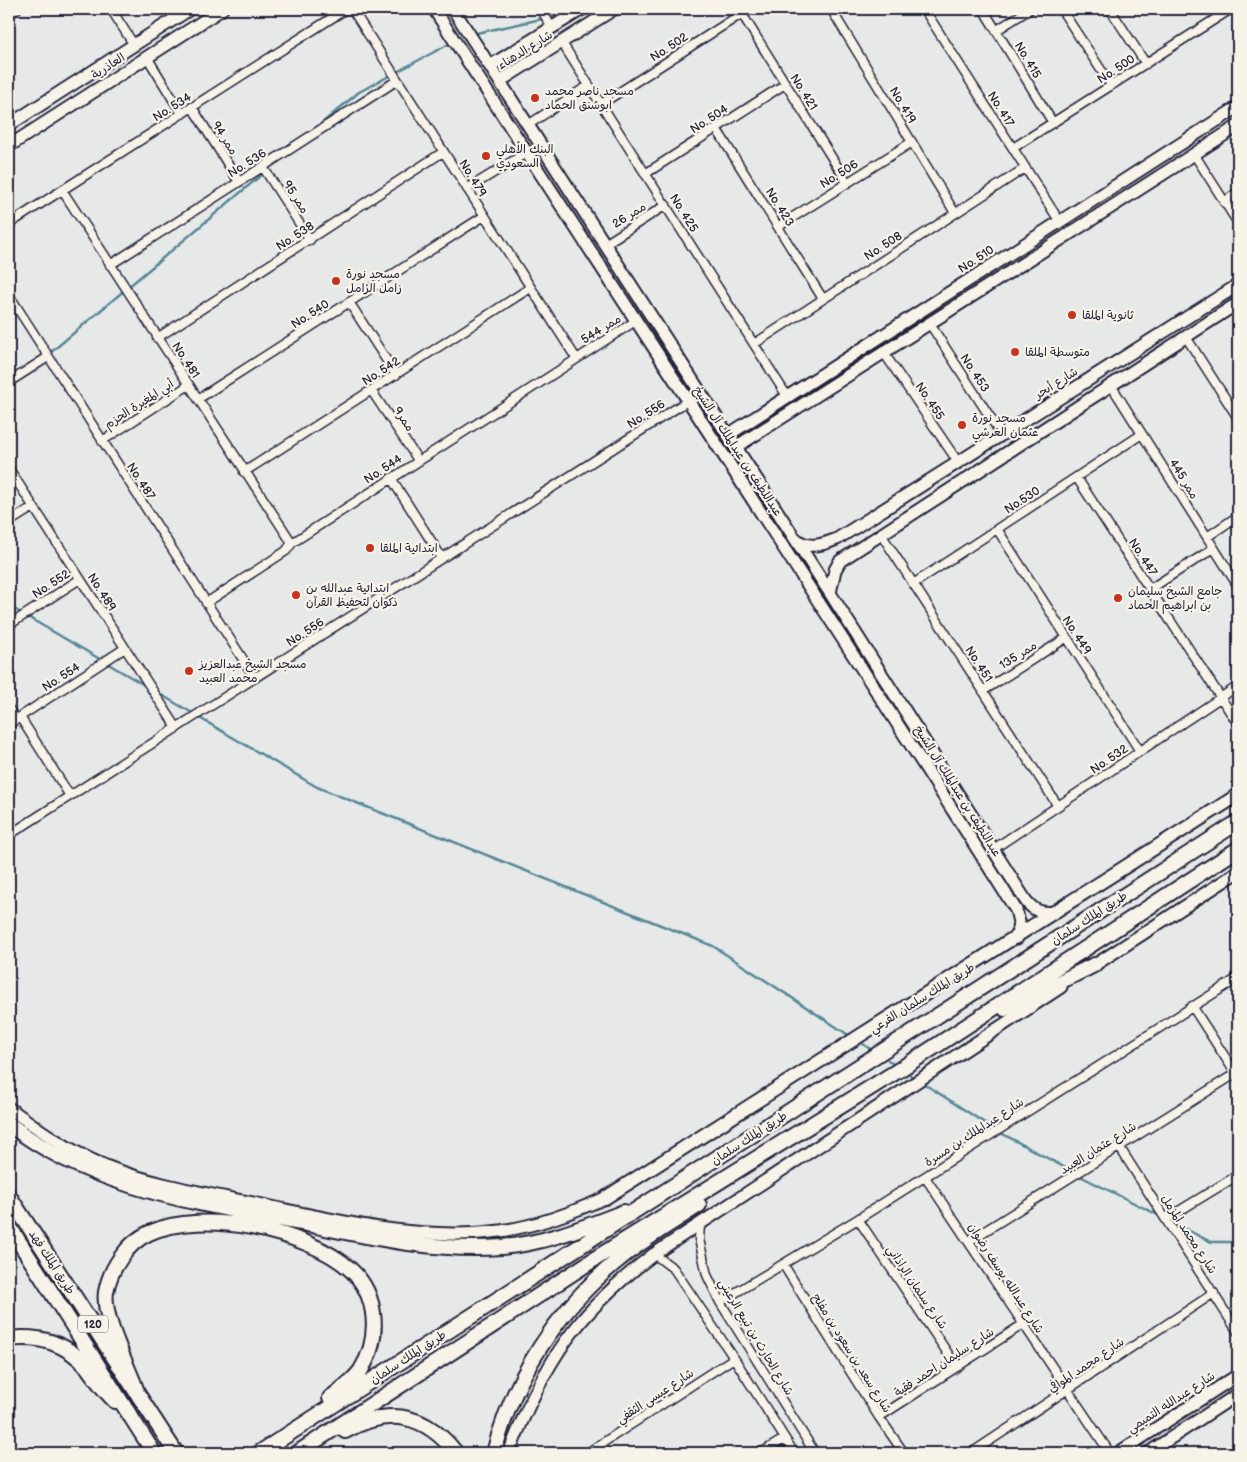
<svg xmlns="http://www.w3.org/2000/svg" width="1247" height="1462" viewBox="0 0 1247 1462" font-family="'Balsamiq Sans','Playpen Sans Arabic',sans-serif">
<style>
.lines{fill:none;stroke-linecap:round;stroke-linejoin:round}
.stream{stroke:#558694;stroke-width:2.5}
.street-casing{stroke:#22223b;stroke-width:11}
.secondary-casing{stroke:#22223b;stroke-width:15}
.primary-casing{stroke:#22223b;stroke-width:16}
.highway-casing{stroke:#22223b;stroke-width:18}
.street{stroke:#f7f3e8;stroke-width:8}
.secondary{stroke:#f7f3e8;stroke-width:11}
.primary{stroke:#f7f3e8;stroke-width:12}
.highway{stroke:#f7f3e8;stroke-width:14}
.poi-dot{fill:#c8321e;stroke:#f7f3e8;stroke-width:2}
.labels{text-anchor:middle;stroke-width:4.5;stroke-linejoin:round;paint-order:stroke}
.shield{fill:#f7f3e8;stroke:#62616f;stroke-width:1}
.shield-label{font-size:11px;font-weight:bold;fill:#22223b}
.street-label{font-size:12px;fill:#22223b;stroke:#f7f3e8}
.poi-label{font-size:12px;fill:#22223b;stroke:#f7f3e8;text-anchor:start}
</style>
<rect width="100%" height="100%" fill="#e7e9e9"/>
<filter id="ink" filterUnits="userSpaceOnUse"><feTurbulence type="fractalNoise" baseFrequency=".02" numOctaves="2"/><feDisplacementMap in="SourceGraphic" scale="10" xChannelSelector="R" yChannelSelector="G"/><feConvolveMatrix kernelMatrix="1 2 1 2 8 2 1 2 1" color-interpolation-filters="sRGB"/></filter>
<g filter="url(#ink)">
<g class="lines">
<path class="stream" d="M472 34 565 14
M315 129 359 92 451 43
M50 353 273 165
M9 388 17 381
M9 606 146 686
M158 693 194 714
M198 717 317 787 713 946 850 1036
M863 1044 870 1049
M888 1060 892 1063
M910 1075 915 1078
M923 1083 994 1129
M999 1132 1073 1172
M1078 1175 1160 1216
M1170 1221 1211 1242H1238"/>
<g class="street-casing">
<path id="street" d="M111 9 134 45
M352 9 576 358
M541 9 552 28
M831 9 955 213
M924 9 1060 222
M983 9 1053 123
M1061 9 1111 85
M1110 9 1146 64
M9 14 17 9
M742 14 847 182
M997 30 1030 9
M562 43 787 396
M147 57 182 114
M601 104 749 9
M192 107 239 182
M528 125 589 85
M716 128 823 299
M1013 148 1231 9
M1194 154 1238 223
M263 167 310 240
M645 174 785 84
M467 189 526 153
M62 190 292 543
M1224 202 1238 192
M9 224 346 9
M779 226 912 142
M605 244 666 205
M110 265 396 81
M9 295 255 678
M349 302 396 375
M930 324 1001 434
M1186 337 1238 418
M157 338 443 152
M754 344 1025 168
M884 353 958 462
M9 382 48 357
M1111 385 1238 586
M371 390 418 460
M198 399 484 216
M102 441 189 385
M9 469 177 728
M244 472 530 288
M391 478 442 558
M1077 478 1238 724
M9 522 33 507
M997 529 1140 751
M881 534 1058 806
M1207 537 1238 516
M913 584 1142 434
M1150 589 1214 548
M206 603 286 551 292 543 637 320
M9 625 80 579
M983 691 1066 638
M9 709 16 720
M20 717 70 796
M9 724 125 648
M9 835 689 400
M992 850 1238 686
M1192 1006 1236 1074
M1120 1148 1238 1332
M925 1177 1110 1453
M858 1219 957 1367
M1166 1219 1238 1175
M700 1225 699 1239 707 1275 720 1302 815 1453
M969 1241 1238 1072
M654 1254 674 1269 734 1358 794 1453
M783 1264 879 1417 904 1453
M720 1302 858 1219 1238 978
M879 1417 1022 1325
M587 1453 734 1358
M761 1453 784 1439
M971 1453 1214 1293"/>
</g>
<g class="secondary-casing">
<path id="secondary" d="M434 9C627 309 825 607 1016 910L1019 922 1017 938
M453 9 830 593 1026 901C1034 911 1042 914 1055 912
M490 66 582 9
M500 81 614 9
M9 125 190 9
M9 146 222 9
M728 435 1238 107
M736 447 1238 126
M795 538C807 550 822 545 837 539L1238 285
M830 593 835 570 840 561 1238 303
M1087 970 1238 872
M9 1108C38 1129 69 1151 103 1165 150 1184 204 1193 253 1203 335 1220 417 1242 500 1231 537 1226 571 1213 605 1198
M509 1453C544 1362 576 1313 654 1254L1061 987
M1118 1453 1238 1375
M1148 1453 1238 1394"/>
</g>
<g class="primary-casing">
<path id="primary" d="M605 1198 1238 795"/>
</g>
<g class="highway-casing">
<path id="highway" d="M1005 1009 1094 965
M9 1124C93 1190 205 1204 306 1224 371 1237 435 1252 501 1247 543 1244 585 1227 624 1212
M9 1196 176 1453
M9 1226 154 1453
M9 1339C39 1335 68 1343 88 1368 97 1380 104 1391 115 1401
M136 1389C127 1364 102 1317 106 1292 110 1269 127 1243 149 1233 203 1208 307 1231 350 1269 379 1295 380 1339 361 1370 353 1381 341 1390 330 1398
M345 1431C389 1407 425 1413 456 1453
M259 1453 1238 822
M297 1453 593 1260 899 1070 1238 849
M494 1453C513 1378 557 1310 617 1261 642 1240 672 1223 699 1205"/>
</g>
<use href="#street" class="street"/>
<use href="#secondary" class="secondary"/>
<use href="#primary" class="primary"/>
<use href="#highway" class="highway"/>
</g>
</g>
<g class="poi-dot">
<circle cx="535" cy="98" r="5"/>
<circle cx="486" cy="156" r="5"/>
<circle cx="336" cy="281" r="5"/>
<circle cx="1072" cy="315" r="5"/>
<circle cx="1015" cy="352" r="5"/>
<circle cx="962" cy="425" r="5"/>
<circle cx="370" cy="548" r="5"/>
<circle cx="296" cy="595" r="5"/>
<circle cx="1118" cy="598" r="5"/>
<circle cx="189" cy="671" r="5"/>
</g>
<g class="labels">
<rect class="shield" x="78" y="1315.5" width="30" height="17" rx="4"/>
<g class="shield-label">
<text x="93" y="1328">120</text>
</g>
<g class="street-label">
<text transform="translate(669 47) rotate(-33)" y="4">No. 502</text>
<text transform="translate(525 50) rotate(-32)" y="4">شارع الدهناء</text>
<text transform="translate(1028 60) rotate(59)" y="4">No. 415</text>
<text transform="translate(108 66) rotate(-33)" y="4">العاذرية</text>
<text transform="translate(1116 69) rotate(-33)" y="4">No. 500</text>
<text transform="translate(804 92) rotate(58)" y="4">No. 421</text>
<text transform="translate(903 105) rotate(59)" y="4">No. 419</text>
<text transform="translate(172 107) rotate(-32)" y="4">No. 534</text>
<text transform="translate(1001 109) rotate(58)" y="4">No. 417</text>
<text transform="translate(709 119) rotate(-33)" y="4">No. 504</text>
<text transform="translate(225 138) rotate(58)" y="4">ممر 94</text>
<text transform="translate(247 163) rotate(-32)" y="4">No. 536</text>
<text transform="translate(839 174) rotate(-32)" y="4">No. 506</text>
<text transform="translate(473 178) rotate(58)" y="4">No. 479</text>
<text transform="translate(296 197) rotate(57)" y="4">ممر 95</text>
<text transform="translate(780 207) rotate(58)" y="4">No. 423</text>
<text transform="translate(684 213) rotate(58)" y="4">No. 425</text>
<text transform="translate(629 215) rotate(-32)" y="4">ممر 26</text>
<text transform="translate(295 236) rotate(-33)" y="4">No. 538</text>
<text transform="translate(883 246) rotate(-33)" y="4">No. 508</text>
<text transform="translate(976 259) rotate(-33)" y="4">No. 510</text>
<text transform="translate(310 314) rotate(-33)" y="4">No. 540</text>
<text transform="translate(601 329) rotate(-32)" y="4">ممر 544</text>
<text transform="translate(186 360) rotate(57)" y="4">No. 481</text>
<text transform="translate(381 371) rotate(-33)" y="4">No. 542</text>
<text transform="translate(975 373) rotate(57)" y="4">No. 453</text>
<text transform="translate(1056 383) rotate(-32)" y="4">شارع أبحر</text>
<text transform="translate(930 401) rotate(56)" y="4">No. 455</text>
<text transform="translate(139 404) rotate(-33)" y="4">أبي المغيرة الحزم</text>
<text transform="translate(646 414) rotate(-33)" y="4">No. 556</text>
<text transform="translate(404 419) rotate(56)" y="4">ممر9</text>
<text transform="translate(738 451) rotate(57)" y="4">عبداللطيف بن عبدالملك آل الشيخ</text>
<text transform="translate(383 469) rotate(-33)" y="4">No. 544</text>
<text transform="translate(1184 479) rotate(58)" y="4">ممر 445</text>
<text transform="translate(141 481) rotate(57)" y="4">No. 487</text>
<text transform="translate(1022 500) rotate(-33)" y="4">No.530</text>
<text transform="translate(1143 557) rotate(57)" y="4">No. 447</text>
<text transform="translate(51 584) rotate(-33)" y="4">No. 552</text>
<text transform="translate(102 592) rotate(57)" y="4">No. 489</text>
<text transform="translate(305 632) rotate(-33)" y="4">No. 556</text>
<text transform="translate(1077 635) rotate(57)" y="4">No. 449</text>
<text transform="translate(1018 655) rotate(-32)" y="4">ممر 135</text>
<text transform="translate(979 664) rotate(57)" y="4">No. 451</text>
<text transform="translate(61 677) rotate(-33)" y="4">No. 554</text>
<text transform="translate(1109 759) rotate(-34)" y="4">No. 532</text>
<text transform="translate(958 791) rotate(58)" y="4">عبداللطيف بن عبدالملك آل الشيخ</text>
<text transform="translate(1089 918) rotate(-33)" y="4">طريق الملك سلمان</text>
<text transform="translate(922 998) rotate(-32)" y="4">طريق الملك سلمان الفرعي</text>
<text transform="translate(974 1132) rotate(-33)" y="4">شارع عبدالملك بن مسرة</text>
<text transform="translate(749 1138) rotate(-33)" y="4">طريق الملك سلمان</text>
<text transform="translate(1098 1148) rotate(-32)" y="4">شارع عثمان العبيد</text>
<text transform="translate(1189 1234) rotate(57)" y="4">شارع محمد المزمل</text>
<text transform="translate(52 1262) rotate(57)" y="4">طريق الملك فهد</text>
<text transform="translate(1006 1278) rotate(57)" y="4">شارع عبدالله يوسف رضوان</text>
<text transform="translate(917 1287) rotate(56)" y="4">شارع سلمان الراذاني</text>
<text transform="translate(756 1337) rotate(59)" y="4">شارع الحارث بن تبيع الرعيني</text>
<text transform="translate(852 1353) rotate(58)" y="4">شارع سعد بن سعود بن مفلح</text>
<text transform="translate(408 1357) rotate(-33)" y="4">طريق الملك سلمان</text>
<text transform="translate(944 1362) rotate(-33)" y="4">شارع سليمان احمد فقية</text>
<text transform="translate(1086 1365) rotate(-34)" y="4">شارع محمد الموافي</text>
<text transform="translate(655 1396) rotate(-33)" y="4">شارع عيسى الثقفي</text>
<text transform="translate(1171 1402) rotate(-33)" y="4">شارع عبدالله التميمي</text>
</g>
<g class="poi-label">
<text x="545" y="95">مسجد ناصر محمد<tspan x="545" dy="14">ابوشنق الحماد</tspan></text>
<text x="496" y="153">البنك الأهلي<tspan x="496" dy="14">السعودي</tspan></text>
<text x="346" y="278">مسجد نورة<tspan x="346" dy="14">زامل الزامل</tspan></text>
<text x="1082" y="319">ثانوية الملقا</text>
<text x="1025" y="356">متوسطة الملقا</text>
<text x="972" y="422">مسجد نورة<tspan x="972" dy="14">عثمان الغرشي</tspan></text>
<text x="380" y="552">ابتدائية الملقا</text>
<text x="306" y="592">ابتدائية عبدالله بن<tspan x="306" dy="14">ذكوان لتحفيظ القرآن</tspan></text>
<text x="1128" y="595">جامع الشيخ سليمان<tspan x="1128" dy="14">بن ابراهيم الحماد</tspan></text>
<text x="199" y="668">مسجد الشيخ عبدالعزيز<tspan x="199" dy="14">محمد العبيد</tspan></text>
</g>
</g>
<rect width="1247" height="1462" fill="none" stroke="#f7f3e8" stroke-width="30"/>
<rect x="15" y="15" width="1217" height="1432" fill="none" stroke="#22223b" stroke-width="2" filter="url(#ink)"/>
</svg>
